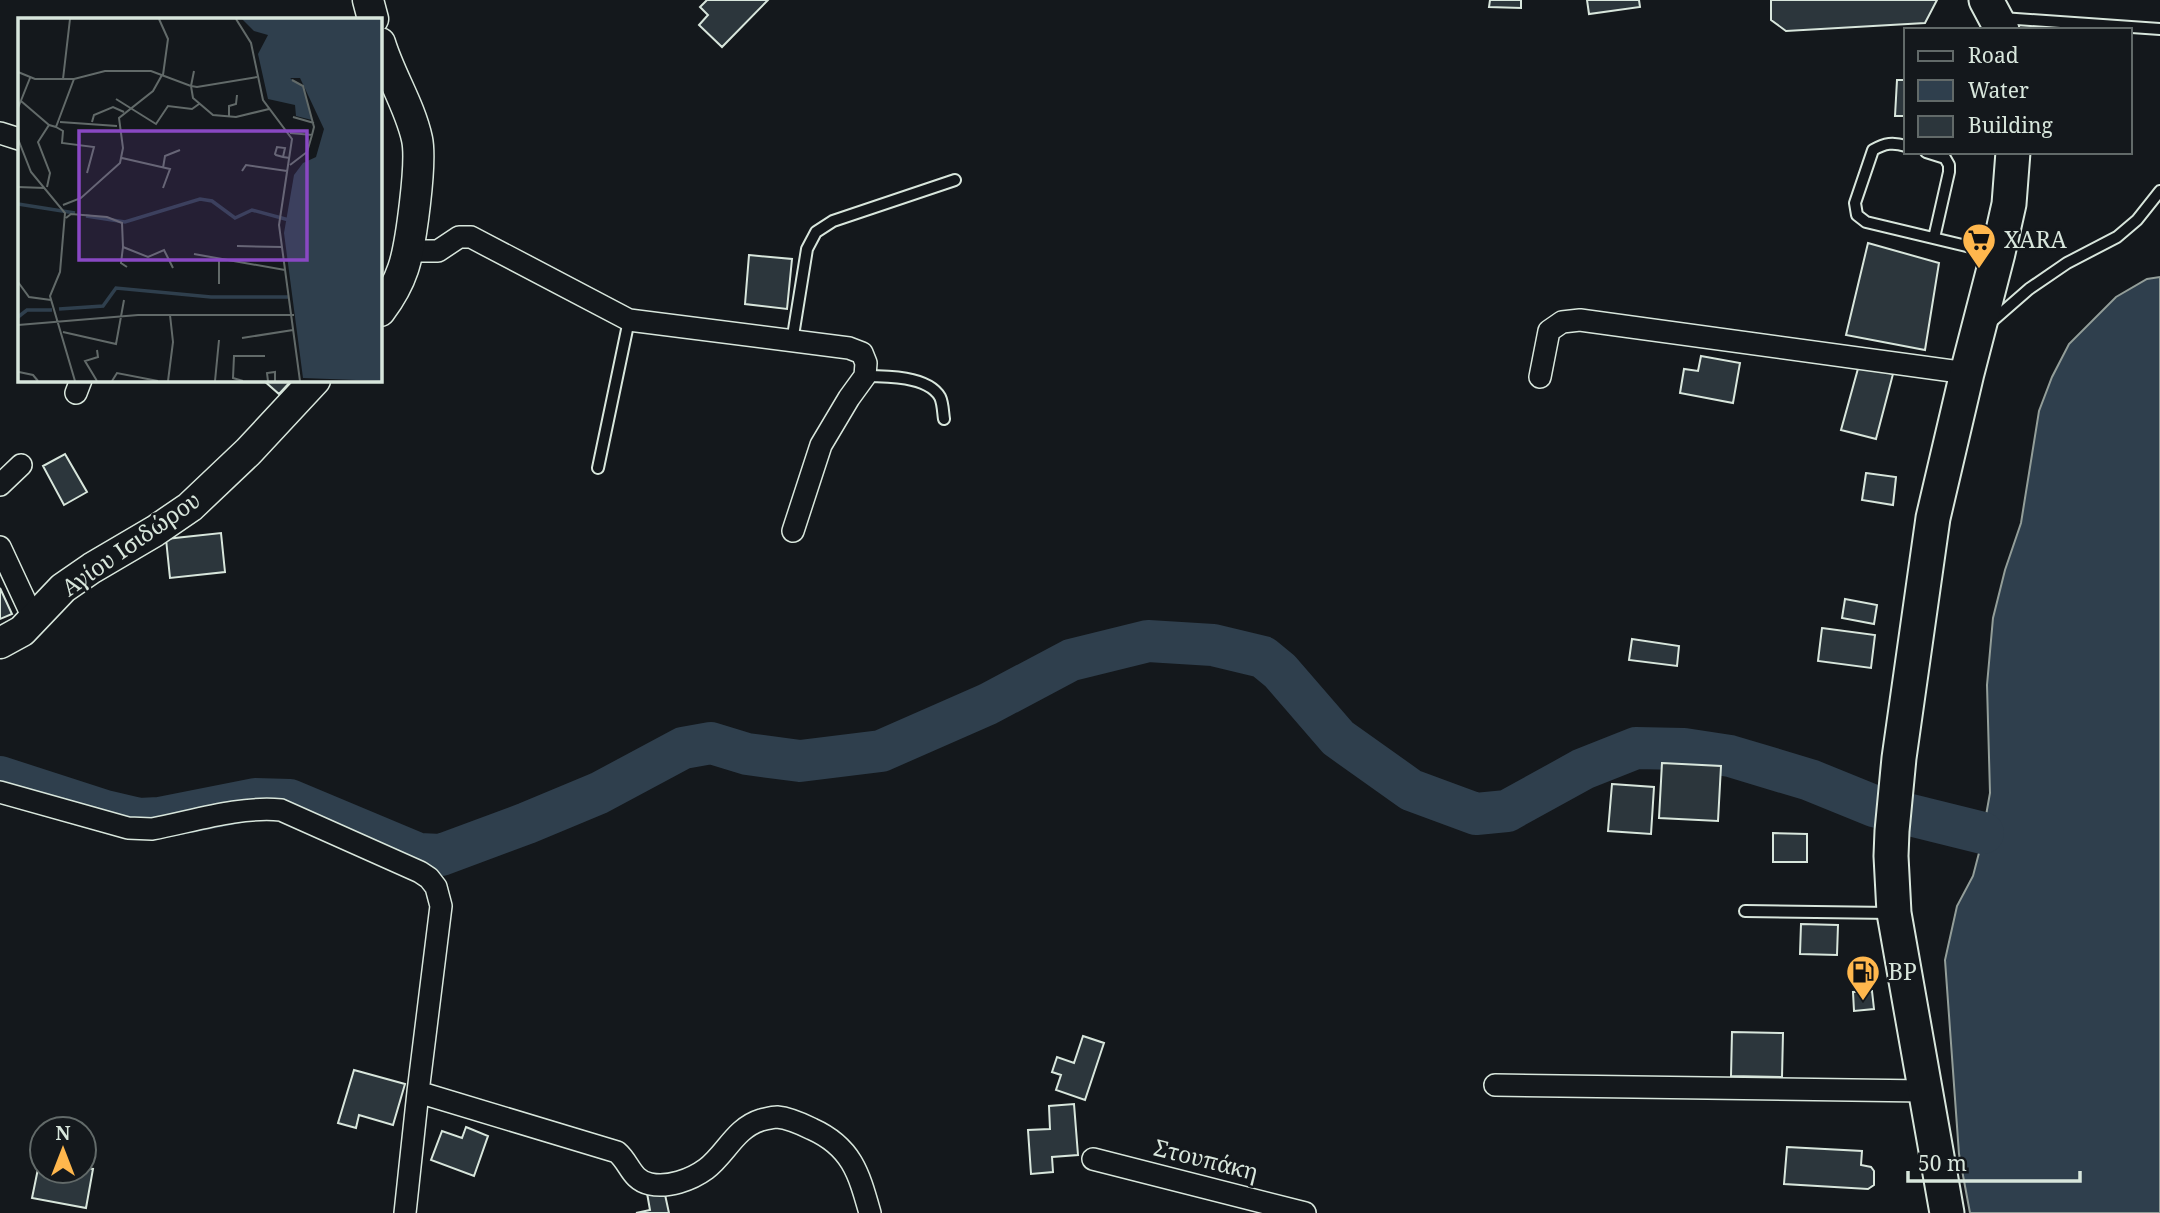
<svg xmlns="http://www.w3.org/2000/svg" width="2160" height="1213" viewBox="0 0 2160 1213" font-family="'Noto Serif',serif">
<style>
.water{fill:#2f3f4d;stroke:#939e99;stroke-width:2}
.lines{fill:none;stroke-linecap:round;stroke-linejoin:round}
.river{stroke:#2f3f4d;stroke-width:42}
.building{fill:#2c363c;stroke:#d8e6dc;stroke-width:2}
.lane-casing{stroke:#d8e6dc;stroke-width:14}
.street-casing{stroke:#d8e6dc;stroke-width:24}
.secondary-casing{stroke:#d8e6dc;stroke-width:33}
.primary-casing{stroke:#d8e6dc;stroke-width:37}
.lane{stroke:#14181c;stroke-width:10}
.street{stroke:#14181c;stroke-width:21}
.secondary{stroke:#14181c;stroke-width:30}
.primary{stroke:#14181c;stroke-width:33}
.labels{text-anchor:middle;stroke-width:5;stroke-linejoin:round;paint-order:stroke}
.poi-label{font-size:23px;fill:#d8e6dc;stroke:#14181c;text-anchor:start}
.street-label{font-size:23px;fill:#d8e6dc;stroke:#14181c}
.inset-river{fill:none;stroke:#2f3f4d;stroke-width:3.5}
.inset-road{fill:none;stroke:#626a69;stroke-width:2}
.view{fill:#8948c3;fill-opacity:0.15;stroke:#8948c3;stroke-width:3.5}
.inset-edge{fill:none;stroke:#d8e6dc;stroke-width:3.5}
</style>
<rect width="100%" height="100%" fill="#14181c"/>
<path class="water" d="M2160 277V1213H1970L1959 1154 1945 960 1957 906 1973 876 1980 849 1990 793 1987 685 1993 618 2005 570 2021 523 2039 411 2052 377 2069 344 2116 297 2147 279Z"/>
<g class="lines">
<path class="river" d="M0 777 105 811 139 819 159 818 255 799 290 800 419 854 441 855 527 823 599 793 683 748 711 743 747 754 800 761 881 751 988 704 1071 660 1148 641 1213 645 1263 657 1280 671 1338 738 1411 790 1476 814 1507 811 1583 769 1636 748 1684 749 1730 756 1810 780 1874 806 1983 833"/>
</g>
<path class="building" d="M707 0H768L722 47 699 25 708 15 700 7Z
M1490 0H1521V8L1489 7Z
M1587 0H1639L1640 7 1589 14Z
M1771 0H1937L1925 23 1786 31 1771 20Z
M1897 80H1906V116H1895Z
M1868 243 1939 263 1925 350 1846 335Z
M749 255 792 259 787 309 745 304Z
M1701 356 1740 363 1733 403 1680 393 1684 369 1698 371Z
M1859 365 1893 374 1876 439 1841 430Z
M263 380H292L279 394Z
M65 454 87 492 64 505 43 466Z
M1866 473 1896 477 1893 505 1862 500Z
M221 533 225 572 170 578 166 539Z
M0 588 12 614 0 619Z
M1845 599 1877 605 1874 624 1842 618Z
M1822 628 1875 635 1871 668 1818 661Z
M1632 639 1679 646 1677 666 1629 660Z
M1662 763 1721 766 1718 821 1659 818Z
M1612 784 1654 787 1651 834 1608 831Z
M1773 833 1807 834V862H1773Z
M1801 924 1838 925 1837 955 1800 954Z
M1872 991 1874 1009 1854 1011 1853 992Z
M1732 1032 1783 1033 1782 1077 1731 1076Z
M1083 1036 1104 1043 1085 1100 1056 1090 1061 1075 1052 1072 1057 1057 1074 1063Z
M354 1070 405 1084 393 1125 359 1115 356 1128 338 1123Z
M1074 1104 1078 1155 1052 1157 1053 1172 1031 1174 1028 1130 1050 1129 1049 1106Z
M466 1127 488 1136 474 1176 431 1160 442 1131 462 1138Z
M1787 1147 1862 1151 1861 1165 1871 1167 1874 1171V1185L1868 1189 1784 1184Z
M40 1159 42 1160V1171H84V1168L93 1169 86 1208 32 1198Z
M664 1190 669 1213H636L650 1210 647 1193Z"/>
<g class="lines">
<g class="lane-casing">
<path id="lane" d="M2002 18 2160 29
M1906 146C1893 142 1885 143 1873 150L1855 203 1857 215 1866 222 1996 253
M1926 152 1945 158 1949 165V172L1934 238
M1990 323 2029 289 2067 263 2117 237 2137 220 2160 191
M792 342 807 249 816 232 833 221 955 180
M865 376C886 376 928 376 940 397 943 403 943 413 944 419
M598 468 629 320
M1745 911 1891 913"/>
</g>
<g class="street-casing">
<path id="street" d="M0 133 19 139
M408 251H438L459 237H471L629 320 849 348 862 353 866 363 865 376 849 398 821 445 793 531
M1540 377 1549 331 1562 322 1580 320 1967 373
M76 393 81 380
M0 485 21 465
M0 547 34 620
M0 792 128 828 152 829C194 821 239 806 281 810L420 872 429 878 436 887 441 906 418 1092 617 1152C630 1163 631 1180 650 1184 668 1188 691 1180 706 1169 726 1154 735 1128 761 1120 766 1119 772 1117 777 1117 788 1118 802 1124 812 1129 852 1147 859 1174 870 1213
M1495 1085 1925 1091
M1093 1159 1305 1213
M405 1213 418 1092"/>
</g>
<g class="secondary-casing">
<path id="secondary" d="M368 0 373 19
M380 43C390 76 410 106 417 139 422 162 411 246 403 269 398 284 389 299 380 311
M0 643 22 631 63 588 92 568 155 531 190 507 248 452 315 380"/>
</g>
<g class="primary-casing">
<path id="primary" d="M1986 0 2002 30
M1947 1213 1894 913 1891 856 1892 831 1899 758 1933 518 1967 373 1998 253 2009 204 2013 152"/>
</g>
<use href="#lane" class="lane"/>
<use href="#street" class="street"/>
<use href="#secondary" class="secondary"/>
<use href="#primary" class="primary"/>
</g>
<defs>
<g id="supermarket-pin" transform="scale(1.75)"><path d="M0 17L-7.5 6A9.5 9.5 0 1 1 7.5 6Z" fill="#ffb74d" stroke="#14181c"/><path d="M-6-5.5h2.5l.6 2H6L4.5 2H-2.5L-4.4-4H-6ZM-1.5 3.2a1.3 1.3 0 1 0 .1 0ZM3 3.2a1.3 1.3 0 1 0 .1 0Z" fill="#111"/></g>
<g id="fuel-pin" transform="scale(1.75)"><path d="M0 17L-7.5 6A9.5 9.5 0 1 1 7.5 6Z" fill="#ffb74d" stroke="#14181c"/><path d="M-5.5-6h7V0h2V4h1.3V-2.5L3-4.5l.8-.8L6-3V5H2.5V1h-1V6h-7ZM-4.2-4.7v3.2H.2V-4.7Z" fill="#111"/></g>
</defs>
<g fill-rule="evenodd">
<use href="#supermarket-pin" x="1979" y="240"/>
<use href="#fuel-pin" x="1863" y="972"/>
</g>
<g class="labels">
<g class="poi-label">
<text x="2004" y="248">XARA</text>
<text x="1888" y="980">BP</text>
</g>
<g class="street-label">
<text transform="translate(131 544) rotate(-35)" y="8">Αγίου Ισιδώρου</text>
<text transform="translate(1206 1160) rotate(14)" y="8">Στουπάκη</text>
</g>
</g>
<g transform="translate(18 18)">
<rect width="364" height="364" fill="#14181c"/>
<path d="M224 1H364V363L285 360 266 215 276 157 285 145 298 139 306 111 282 60H272L285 68 294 102 278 98 277 87 250 81 240 36 250 17 236 13Z" fill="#2f3f4d"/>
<path class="inset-river" d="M0 186 57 195M68 198 107 204 182 181 194 183 217 200 234 192 271 202M41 291 85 288 98 270 193 279H270M0 299 9 292H34"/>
<path class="inset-road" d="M141 1 150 21 145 57M218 1 233 25 245 82 274 121 261 207 282 363M176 53 173 68 179 69 239 59M0 54 17 61H56L87 53H133L173 68 175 80 195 97 218 99 251 91M45 61 52 1M98 81 138 106 150 88 174 91 181 86M3 83 31 107M0 90 12 60M211 99V88L218 86 219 77M275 99 296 105M42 104 99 108M74 104 76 97 95 89 106 94M38 109 45 113 44 125 76 129 69 155M38 109 56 61M272 115 294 117 296 109 285 68 274 62M0 121 13 154 47 195 42 254 32 278 57 363M265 139 267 130 259 129 257 136 258 137 265 139 272 140M104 140 152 151 145 170M272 147 289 134 294 117M145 150 147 138 162 132M224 153 228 147 269 153M0 169 27 170M29 169 32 155 20 124 31 107 38 109M45 187 63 180 102 145 105 130 101 100 135 73 144 57M48 200 53 196 89 199 104 205 105 229 130 239 146 232 155 250M219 228 264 229M105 229 103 245 109 249M176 236 267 252M201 242V266M0 264 11 279 33 282M0 307 120 297H276M45 314 98 326 106 282M224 320 275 312M1 354 15 357 20 363M79 363 67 343 80 339 79 332M94 363 99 355 140 363M150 363 155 324 152 297M197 363 201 322M225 363 215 360 216 338H247M250 363 249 355 257 354V363"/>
<path class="view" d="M61 113H289V242H61Z"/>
<rect width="364" height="364" class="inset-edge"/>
</g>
<rect x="1904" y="28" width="228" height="126" fill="#14181c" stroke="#626a69" stroke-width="2"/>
<rect x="1918" y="51" width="35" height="10" fill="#14181c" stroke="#626a69" stroke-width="2"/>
<text x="1968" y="63" font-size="21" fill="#d8e6dc">Road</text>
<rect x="1918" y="80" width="35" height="21" fill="#2f3f4d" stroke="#626a69" stroke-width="2"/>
<text x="1968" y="98" font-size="21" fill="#d8e6dc">Water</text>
<rect x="1918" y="116" width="35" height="21" fill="#2c363c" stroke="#626a69" stroke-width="2"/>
<text x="1968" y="133" font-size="21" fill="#d8e6dc">Building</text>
<g transform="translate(63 1150)"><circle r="33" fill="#14181c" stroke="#626a69" stroke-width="2"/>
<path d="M0-5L12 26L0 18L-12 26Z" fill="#ffb74d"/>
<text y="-10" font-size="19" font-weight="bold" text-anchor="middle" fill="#d8e6dc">N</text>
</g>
<path d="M1908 1171v10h172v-10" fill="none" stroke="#d8e6dc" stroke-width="3.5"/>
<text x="1918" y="1171" font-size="21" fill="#d8e6dc" stroke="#14181c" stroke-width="5" paint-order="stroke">50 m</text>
</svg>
